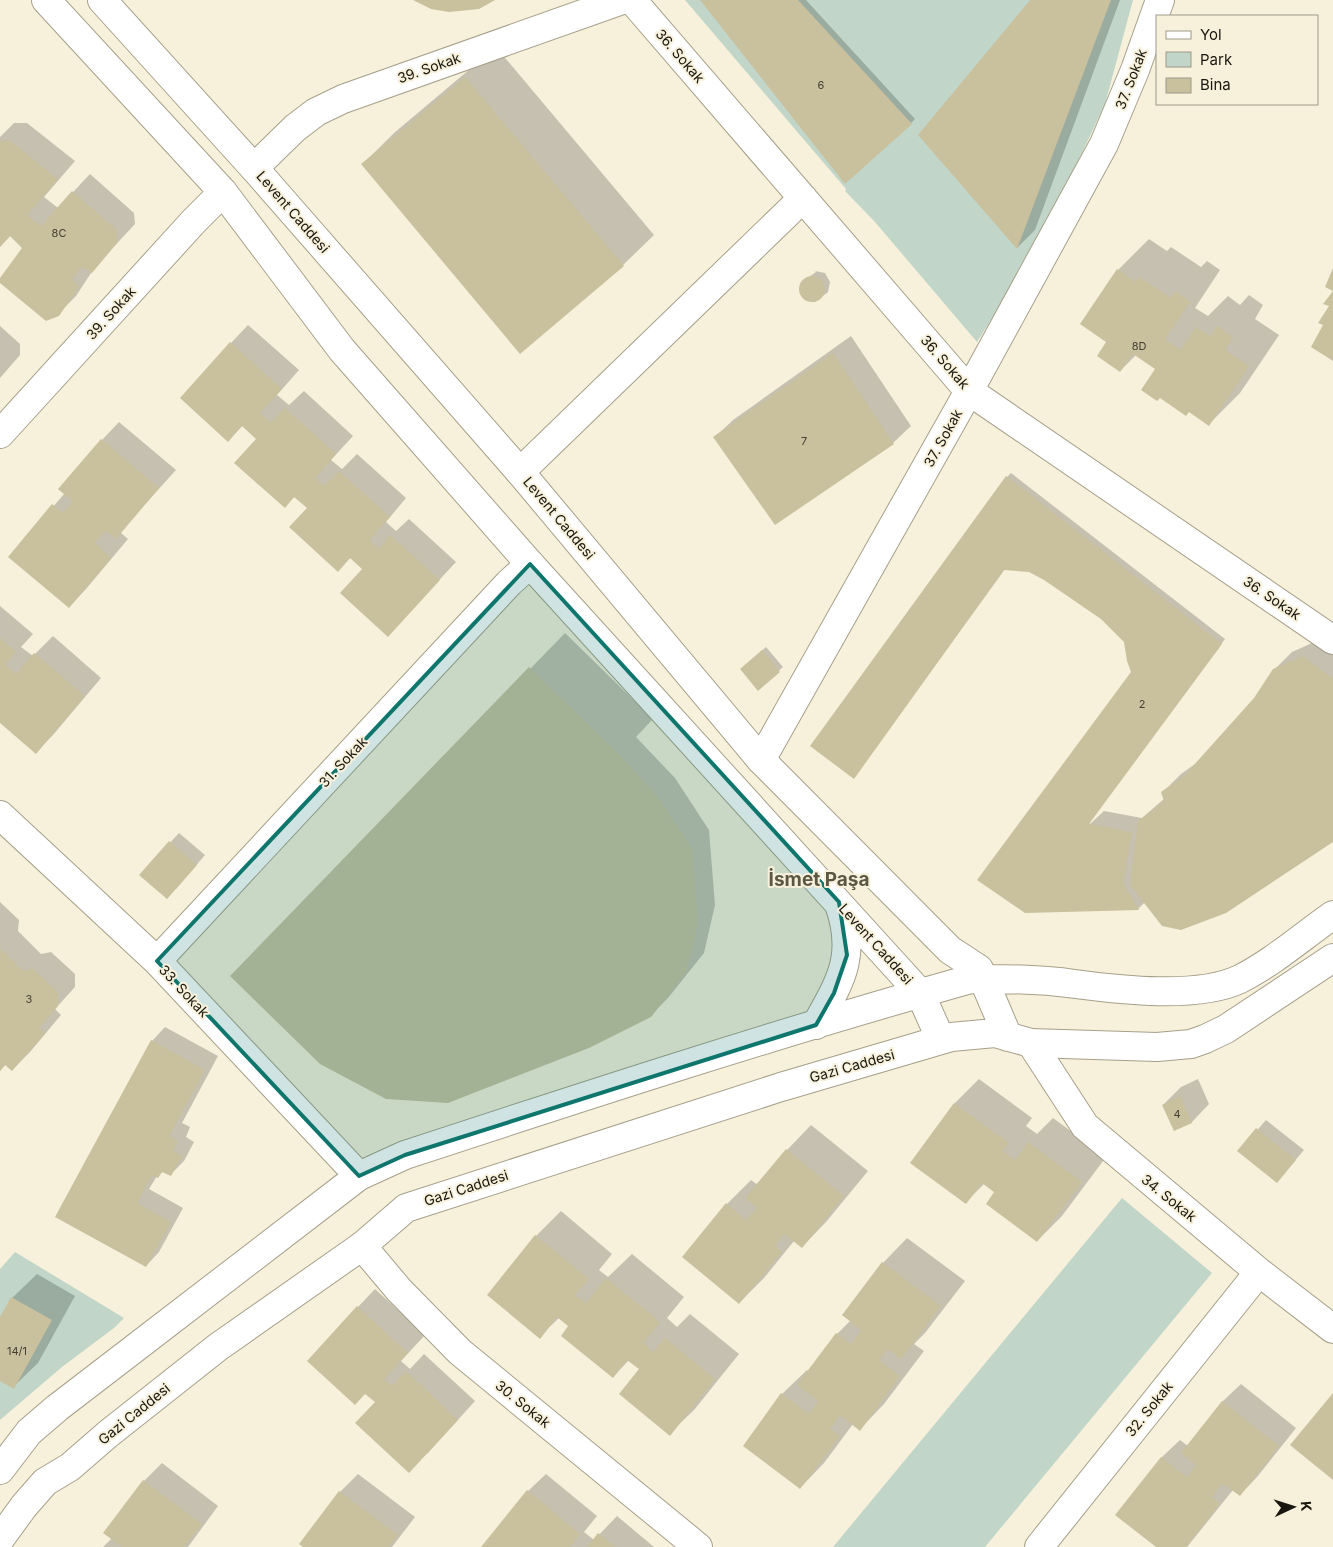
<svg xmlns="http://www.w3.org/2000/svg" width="1333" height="1547" viewBox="0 0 1333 1547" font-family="Inter,sans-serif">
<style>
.green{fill:#c1d6c9}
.shadow{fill:#0003}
.building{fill:#c9c09e}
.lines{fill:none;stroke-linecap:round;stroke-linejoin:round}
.minor-casing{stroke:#a6a08b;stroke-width:30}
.tertiary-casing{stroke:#a6a08b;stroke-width:30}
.minor{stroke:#fff;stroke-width:28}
.tertiary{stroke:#fff;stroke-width:28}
.marked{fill:#0f766e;fill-opacity:0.2;stroke:#0f766e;stroke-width:4;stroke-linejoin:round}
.labels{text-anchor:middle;stroke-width:4;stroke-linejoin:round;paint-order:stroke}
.number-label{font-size:11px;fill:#454033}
.street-label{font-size:14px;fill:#19160f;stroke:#f7f1db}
.district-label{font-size:19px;font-weight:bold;fill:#5c5644;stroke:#f7f1db}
</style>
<rect width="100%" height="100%" fill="#f7f1db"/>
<path class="green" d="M685 0H1133L1105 104 1041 240 977 342 875 222 845 191 846 189Z
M1122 1198 1212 1273 985 1547H833Z
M15 1252 124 1318 114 1328 62 1367 0 1420V1269Z"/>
<path class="shadow" d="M702 0H806L915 119 911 123Z
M1032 0H1120L1035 230 1017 248Z
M496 47 654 235 623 265 363 164 394 133Z
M14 123H27L75 161 44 197 58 208 90 174 134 213 135 224 95 267 76 296 58 314 0 281 24 248 11 235 0 247V137Z
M1149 239 1167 251 1171 247 1201 267 1207 261 1220 270 1195 308 1208 316 1228 296 1240 305 1249 295 1263 305 1255 319 1279 335 1240 393 1209 424 1157 368 1136 355 1120 371 1108 342 1118 270Z
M815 271 825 273 830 282 828 292 815 302 805 300 800 291 802 282 816 272Z
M248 325 299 370 277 395 289 405 304 391 353 436 331 460 342 469 357 454 406 498 386 522 396 531 409 519 456 562 388 635 364 568 351 557 338 570 308 508 295 496 285 507 257 439 243 425 228 440 231 343Z
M0 326 20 344V355L0 378Z
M851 336 911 426 893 443 715 437 733 420Z
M119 422 176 470 120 532 128 539 86 589 69 607 9 557 65 493 102 440Z
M1011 473 1225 639 1089 823 1090 824 1104 811 1142 818 1165 798 1163 792 1181 774 1198 762 1255 698 1274 670 1292 652 1321 639 1333 648V841L1145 902 1138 909 1026 912 1132 672 1125 641 1102 618 1045 579 1029 571 1005 569 854 777 1007 477Z
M0 606 33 634 21 647 33 656 53 636 101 678 53 735 36 752 0 722Z
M565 633 653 719 636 737 675 778 709 830 715 905 704 953 668 998 650 1016 232 976Z
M766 647 783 667 758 689 746 665Z
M179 833 205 855 176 889 140 875Z
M0 902 19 920 18 931 41 954 51 952 75 974V987L55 1009 61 1015 30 1052 12 1070 6 1064 0 1071Z
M165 1027 218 1056 182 1123 190 1127 186 1137 194 1142 184 1161 170 1175 163 1171 158 1176H157L149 1189 183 1208 159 1252 146 1266 57 1216 152 1041Z
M979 1079 1032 1118 1026 1126 1037 1134 1053 1118 1106 1157 1062 1216 1037 1241 996 1192 985 1183 965 1203 912 1163 955 1103Z
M1198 1079 1209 1104 1192 1122 1175 1129 1163 1105 1181 1087Z
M1266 1120 1304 1150 1277 1182 1239 1151Z
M811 1125 868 1171 826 1222 802 1247 794 1241 764 1278 739 1303 727 1204 751 1180 758 1185 787 1150Z
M561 1211 612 1254 599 1270 608 1277 632 1254 684 1297 667 1318 677 1327 690 1314 739 1354 694 1410 669 1434 641 1369 629 1360 613 1377 570 1326 560 1317 539 1337 488 1295 536 1236Z
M907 1238 965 1281 925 1333 914 1344 924 1351 884 1404 860 1429 853 1424 824 1463 800 1488 782 1394 807 1370 809 1372 837 1334 851 1320 844 1315 883 1263Z
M37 1274 75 1296 38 1363 13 1387 0 1379V1320L12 1298Z
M375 1289 425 1335 401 1361 410 1369 424 1354 475 1401 427 1454 376 1402 358 1307Z
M1241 1384 1296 1428 1257 1477 1240 1495 1233 1490 1187 1547H1158L1117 1515 1162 1457 1180 1440 1188 1446 1223 1401Z
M162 1463 218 1506 188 1547H103L112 1538 105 1533 144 1481Z
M358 1474 415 1517 392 1547H305L301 1544 340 1492Z
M546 1474 597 1516 584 1532 594 1540 617 1516 654 1547H482L528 1491Z"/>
<path class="building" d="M413 0H495L479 9 449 12 431 9Z
M700 0H798L912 124 845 184Z
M1030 0H1111L1017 249 918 135Z
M465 77 624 266 520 354 361 164Z
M9 140 58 179 27 215 41 226 72 191 117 230V243L92 273 82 267 72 279 79 287 59 316 46 321 0 283V278L22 248 10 236 0 247V141Z
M1333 268V361L1311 347 1323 325 1318 323 1329 306 1323 304 1333 291 1325 287Z
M1117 269 1136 282 1139 277 1171 298 1175 291 1190 302 1165 339 1180 350 1196 327 1210 336 1217 326 1233 337 1225 350 1249 366 1209 426 1189 412 1186 416 1160 398 1157 401 1141 390 1155 369 1133 354 1120 372 1097 356 1106 342 1080 324Z
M799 289a13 13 0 1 1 26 0a13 13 0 1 1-26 0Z
M230 342 282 389 260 413 271 423 285 408 336 454 315 478 324 486 339 471 390 517 369 540 379 549 390 535 440 580 388 637 340 593 362 569 350 558 338 572 289 527 307 508 294 497 285 508 234 463 256 439 242 426 228 442 180 398Z
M833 353 894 444 775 525 713 437Z
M101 439 159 488 116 539 106 531 95 543 111 558 69 608 8 557 52 504 63 513 73 502 58 489Z
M1006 476 1222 644 1089 824 1132 832 1123 883 1139 910 1025 913 977 880 1131 672 1127 661 1124 642 1101 619 1044 580 1029 572 1004 570 854 779 810 746Z
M0 638 16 652 5 665 16 674 34 653 85 696 36 754 0 723Z
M762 650 780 672 758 691 740 669Z
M1303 656 1333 679V842L1226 913 1181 930 1162 926 1130 885 1138 821 1164 801 1161 792 1184 776 1254 698 1273 669Z
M529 667 619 755 657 796 692 849 698 923 686 972 651 1017 589 1048 448 1103 386 1099 320 1064 230 976Z
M169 841 197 865 167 899 139 875Z
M0 948 23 971 33 969 58 992V1006L39 1028 45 1033 12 1071 5 1065 0 1071Z
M151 1040 205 1070 169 1136 178 1141 173 1151 182 1156 171 1176 162 1172 158 1178 152 1175 137 1203 171 1222 146 1267 55 1217Z
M1180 1096 1192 1123 1174 1131 1162 1105Z
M954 1103 1009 1143 1002 1151 1015 1160 1028 1142 1082 1182 1037 1242 986 1204 994 1192 982 1183 966 1204 910 1163Z
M1256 1128 1296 1160 1277 1183 1237 1151Z
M786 1149 844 1196 802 1248 784 1234 775 1246 782 1252 739 1304 682 1257 726 1203 746 1220 757 1208 745 1198Z
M535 1235 589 1279 575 1295 586 1303 606 1278 660 1322 643 1343 653 1352 665 1338 715 1379 670 1436 619 1394 639 1369 627 1360 613 1378 561 1336 568 1326 557 1317 540 1339 487 1295Z
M882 1262 941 1306 901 1359 888 1349 879 1360 900 1376 860 1431 840 1415 830 1429 840 1436 800 1489 743 1446 781 1393 809 1414 818 1401 797 1385 836 1333 851 1344 861 1330 842 1315Z
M11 1297 52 1320 14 1389 0 1381V1317Z
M357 1306 408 1353 384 1379 392 1386 406 1371 458 1420 409 1473 355 1423 375 1402 365 1394 355 1405 307 1361Z
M1333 1393V1480L1290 1445Z
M1222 1401 1279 1446 1240 1496 1222 1483 1212 1497 1220 1503 1186 1547H1156L1115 1515 1161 1457 1187 1477 1196 1465 1181 1453Z
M143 1480 202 1524 184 1547H122L103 1533Z
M527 1490 580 1534 570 1547H481Z
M339 1491 398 1535 389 1547H303L299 1544Z
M598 1533 615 1547H587Z"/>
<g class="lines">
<g class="minor-casing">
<path id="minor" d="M632 0 969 391 1333 640
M254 168 295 128 316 112 343 99 622 0
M0 434 194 221 223 192
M520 472 803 198
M761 760 969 391 1104 144 1135 70 1160 0
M0 815 157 961 359 1176
M157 961 509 583 530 564
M1031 1043 1085 1126 1259 1272 1333 1329
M362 1246 399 1290 460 1352 698 1547
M1039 1547 1259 1272"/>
</g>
<g class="tertiary-casing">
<path id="tertiary" d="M46 0 223 192 342 350 530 564 920 993 941 1040
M102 0 254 168 520 472 761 760 950 950 979 969 1008 1037
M816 1025C841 980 857 956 839 904
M0 1470 29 1432 57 1408 359 1176 405 1155C591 1094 778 1033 967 980 974 978 984 979 991 979 1020 979 1047 980 1075 984 1120 990 1198 999 1240 979 1272 963 1303 936 1333 915
M0 1539 24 1506 45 1482 70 1467 108 1434 218 1347 362 1246 406 1208 781 1087 951 1037 995 1033 1031 1043 1157 1047 1191 1044 1205 1039 1226 1029 1333 958"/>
</g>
<use href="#minor" class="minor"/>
<use href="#tertiary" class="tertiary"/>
</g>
<path class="marked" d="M530 564 839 902 847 955 834 993 816 1025 405 1155 359 1176 157 961Z"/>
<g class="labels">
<g class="number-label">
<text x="821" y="89">6</text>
<text x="59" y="237">8C</text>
<text x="1139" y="350">8D</text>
<text x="804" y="445">7</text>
<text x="1142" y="708">2</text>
<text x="29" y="1003">3</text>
<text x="1177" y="1118">4</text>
<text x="17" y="1355">14/1</text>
</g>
<g class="street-label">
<text transform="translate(680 56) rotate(49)" y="5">36. Sokak</text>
<text transform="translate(429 68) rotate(-19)" y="5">39. Sokak</text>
<text transform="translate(1131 79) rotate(-69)" y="5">37. Sokak</text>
<text transform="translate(293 212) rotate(49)" y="5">Levent Caddesi</text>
<text transform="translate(111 313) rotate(-48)" y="5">39. Sokak</text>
<text transform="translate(945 362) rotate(49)" y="5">36. Sokak</text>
<text transform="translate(943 438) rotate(-61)" y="5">37. Sokak</text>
<text transform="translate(559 518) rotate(50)" y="5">Levent Caddesi</text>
<text transform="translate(1272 598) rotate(34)" y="5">36. Sokak</text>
<text transform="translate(343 762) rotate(-47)" y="5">31. Sokak</text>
<text transform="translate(876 944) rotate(48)" y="5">Levent Caddesi</text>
<text transform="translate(184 991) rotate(47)" y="5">33. Sokak</text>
<text transform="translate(852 1066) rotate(-16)" y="5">Gazi Caddesi</text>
<text transform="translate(466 1188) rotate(-18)" y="5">Gazi Caddesi</text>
<text transform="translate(1169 1198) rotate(39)" y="5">34. Sokak</text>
<text transform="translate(523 1404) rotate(39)" y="5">30. Sokak</text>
<text transform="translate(1149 1409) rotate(-51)" y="5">32. Sokak</text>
<text transform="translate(134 1414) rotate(-39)" y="5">Gazi Caddesi</text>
</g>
<g class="district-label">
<text x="819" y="886">İsmet Paşa</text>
</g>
</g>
<rect x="1156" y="15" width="162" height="90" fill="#f7f1db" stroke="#9e9989"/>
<rect x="1166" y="31" width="25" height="8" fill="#ffffff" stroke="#9e9989"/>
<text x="1200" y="40" font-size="15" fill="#19160f">Yol</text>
<rect x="1166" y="52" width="25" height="15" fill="#c1d6c9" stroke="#9e9989"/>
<text x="1200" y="65" font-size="15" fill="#19160f">Park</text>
<rect x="1166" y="78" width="25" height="15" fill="#c9c09e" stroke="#9e9989"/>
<text x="1200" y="90" font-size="15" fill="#19160f">Bina</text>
<g transform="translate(1293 1507) rotate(86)" stroke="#f7f1db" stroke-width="4" paint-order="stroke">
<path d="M0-4L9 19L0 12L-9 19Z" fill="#19160f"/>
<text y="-8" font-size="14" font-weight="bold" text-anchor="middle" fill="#19160f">K</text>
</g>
</svg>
